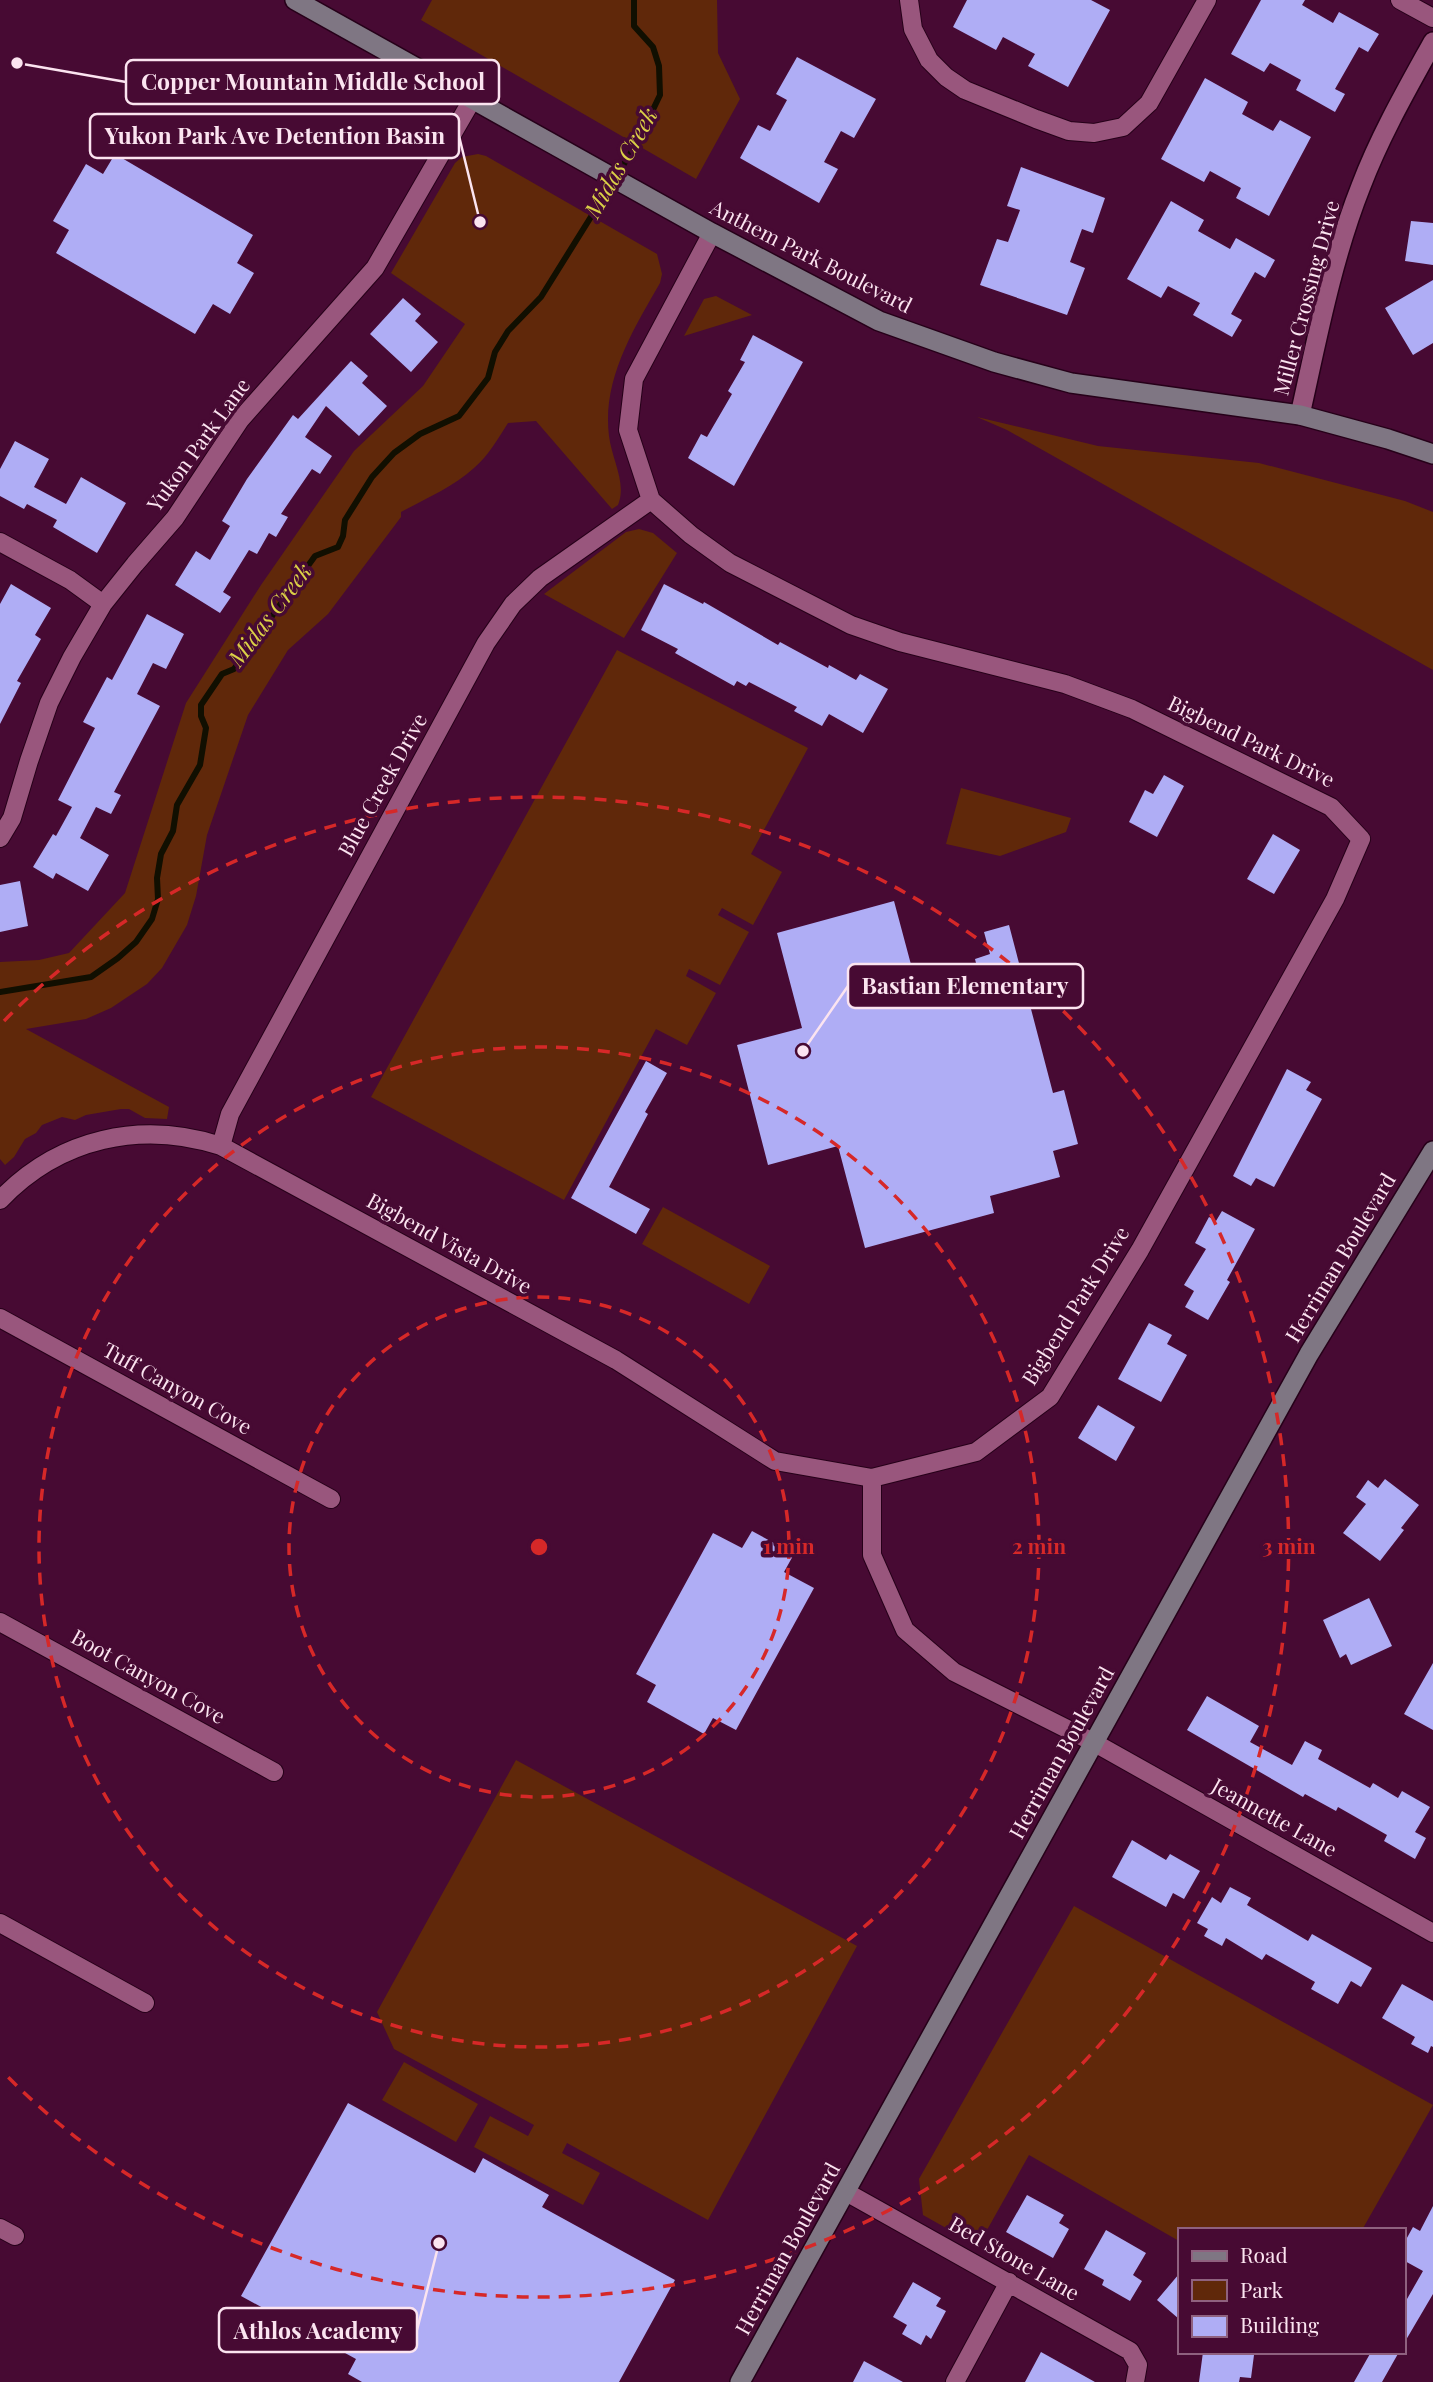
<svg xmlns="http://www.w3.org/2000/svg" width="1433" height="2382" viewBox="0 0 1433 2382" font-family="'Playfair Display',serif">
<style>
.green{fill:#60280a}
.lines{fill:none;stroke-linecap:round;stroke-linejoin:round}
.stream{stroke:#110f01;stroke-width:6}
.building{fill:#afadf5}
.minor-casing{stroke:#260019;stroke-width:20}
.tertiary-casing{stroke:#260019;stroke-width:22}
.secondary-casing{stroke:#260019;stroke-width:22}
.minor{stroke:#99567d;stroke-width:18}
.tertiary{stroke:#99567d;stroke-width:19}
.secondary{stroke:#7f7683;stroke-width:19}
.ring{fill:none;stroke:#d62828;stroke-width:3.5;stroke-dasharray:12 9}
.labels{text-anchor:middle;stroke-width:7;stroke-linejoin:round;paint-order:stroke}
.street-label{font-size:21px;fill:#fbe4f0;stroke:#470a33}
.water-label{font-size:23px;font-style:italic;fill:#dbd047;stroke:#470a33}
.centre{fill:#d62828;stroke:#470a33;stroke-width:3.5}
.ring-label{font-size:21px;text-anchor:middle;font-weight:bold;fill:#d62828;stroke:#470a33;stroke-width:7;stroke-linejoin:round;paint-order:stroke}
.leader{fill:none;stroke:#fbe4f0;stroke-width:2.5}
.callout-dot{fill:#fbe4f0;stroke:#470a33;stroke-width:2.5}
.callout{fill:#470a33;stroke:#fbe4f0;stroke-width:2.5}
.callout-label{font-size:23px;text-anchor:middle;font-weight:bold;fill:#fbe4f0}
</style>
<rect width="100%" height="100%" fill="#470a33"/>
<path class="green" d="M432 0H717L718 53 740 99 696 179 421 20Z
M478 154 486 156 657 254 662 274 660 283C633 330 602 380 609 436 612 460 627 483 618 505L612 509 536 421 508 423C498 439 488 456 474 468 453 487 425 499 401 512V517L328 614 288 650 248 715 207 835 196 896 187 925 162 968 147 984 111 1008 86 1019 26 1029 169 1107 167 1119 145 1118 129 1109H121L86 1115 75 1120 62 1117 42 1125 36 1133 25 1139 14 1157 5 1165 0 1159V962L39 960 69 953 125 893 186 703 261 585 354 451 423 386 465 324 391 273 455 163 462 157Z
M716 296 752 315 684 336 704 299Z
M977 417 1098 446 1259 463 1405 501 1433 512V670L1007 430Z
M639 529 653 533 677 553 624 638 544 594 626 532Z
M617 650 808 748 751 854 782 872 753 925 722 908 718 915 749 932 720 985 689 969 686 976 716 993 687 1045 656 1029 564 1200 371 1097Z
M961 788 1071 818 1066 832 1000 856 946 844Z
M663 1207 770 1266 749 1304 642 1244Z
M516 1760 857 1946 708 2220 567 2143 562 2153 600 2173 583 2205 474 2147 490 2116 528 2136 534 2125 394 2049 377 2012Z
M1074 1906 1433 2105 1362 2230H1179V2241L1029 2155 978 2246 923 2215 919 2179Z
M404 2062 478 2104 456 2142 382 2100Z"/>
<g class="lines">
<path class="stream" d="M0 992 91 977 118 958 136 942 152 919 158 899 157 878 161 854 173 831 177 805 200 765 206 728 201 716V705L222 674 234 669 315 556 338 547 343 536 345 520 372 477 394 453 420 434 459 416 488 378 495 352 508 331 541 297 637 143 660 95 659 66 653 47 634 26V0"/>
</g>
<path class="building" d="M967 0H1091L1110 10 1068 87 1028 66 1035 54 1003 37 996 50 953 27Z
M1261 0H1305L1302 5 1333 23 1339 12 1379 34 1368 52 1359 47 1335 89 1345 94 1335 112 1296 90 1301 80 1270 63 1264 72 1231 54Z
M797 57 876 99 854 138 841 131 824 162 838 169 819 203 740 158 758 125 770 131 787 100 776 94Z
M1205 78 1248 102 1242 114 1273 131 1280 120 1311 137 1269 216 1236 198 1241 188 1210 171 1204 182 1161 159Z
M115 154 253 235 237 263 254 273 230 314 213 304 195 334 56 253 69 230 53 221 86 164 103 174Z
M1021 167 1105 198 1093 233 1082 229 1070 262 1085 268 1067 315 980 285 997 239 1008 242 1020 210 1007 206Z
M1171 201 1204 220 1198 231 1230 249 1236 238 1275 260 1265 278 1255 272 1231 314 1242 320 1232 337 1193 315 1200 303 1168 286 1161 298 1127 279Z
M1411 221 1433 223V265L1405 261Z
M1433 280V343L1413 355 1385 308Z
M403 298 421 314 415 321 438 342 411 372 370 334Z
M753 335 803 362 734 486 688 458 701 434 707 437 732 394 728 391 745 362 740 360Z
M351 361 368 376 362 383 387 406 359 436 326 406 305 437 332 456 320 474 312 469 281 514 288 517 276 537 269 533 257 554 249 550 223 592 231 597 220 613 175 585 196 551 210 560 230 526 222 521 247 479 293 415 298 419Z
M15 441 49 459 34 487 66 504 81 477 126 503 97 553 53 527 57 520 27 504 24 509 0 496V469Z
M11 584 51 608 35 635 41 639 17 681 21 683 0 724V604Z
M664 584 703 604 704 602 778 645 780 642 828 668 829 665 856 680 860 674 888 689 863 733 829 714 822 726 794 711 797 707 749 682 746 686 737 681 734 686 675 653 678 649 641 630Z
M147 614 184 634 166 669 153 663 137 694 160 706 114 792 121 795 111 814 96 807 80 838 109 855 88 891 56 873 53 879 33 867 53 834 56 836 72 807 58 800 95 728 83 722 107 677 112 680Z
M1164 775 1184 786 1157 837 1129 822 1145 790 1153 794Z
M1273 834 1300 850 1274 894 1247 879Z
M20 881 28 926 0 932V885Z
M894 901 917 987 978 971 975 959 990 954 984 932 1009 925 1053 1093 1064 1090 1078 1144 1053 1151 1060 1177 990 1196 994 1213 865 1248 838 1146 768 1165 737 1045 802 1028 777 933Z
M646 1061 667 1073 645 1112 648 1114 609 1187 650 1209 636 1234 571 1198Z
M1287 1069 1311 1082 1306 1090 1322 1099 1274 1187 1256 1178 1251 1186 1233 1176Z
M1222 1211 1255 1229 1227 1280 1230 1282 1208 1320 1185 1307 1194 1291 1184 1285 1206 1249 1195 1243 1209 1217 1216 1221Z
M1149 1323 1172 1335 1167 1344 1187 1355 1161 1402 1118 1379Z
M1098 1405 1135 1427 1116 1461 1078 1438Z
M1385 1479 1419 1505 1401 1528 1404 1530 1380 1561 1343 1533 1366 1504 1356 1497 1368 1480 1378 1488Z
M752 1531 794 1554 784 1572 814 1588 736 1730 713 1718 704 1734 647 1702 656 1685 636 1674 713 1533 742 1548Z
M1369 1598 1392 1646 1351 1665 1346 1654 1340 1658 1323 1620Z
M1433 1663V1730L1404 1714Z
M1207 1696 1259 1726 1250 1742 1292 1765 1305 1741 1322 1750 1318 1759 1370 1788 1373 1783 1398 1798 1402 1791 1430 1807 1415 1832 1426 1838 1415 1859 1384 1841 1387 1835 1338 1807 1336 1811 1305 1794 1303 1797 1187 1730Z
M1132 1840 1166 1860 1170 1854 1200 1871 1184 1899 1173 1893 1166 1907 1112 1877Z
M1230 1887 1251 1898 1247 1905 1308 1941 1312 1934 1372 1968 1361 1987 1351 1981 1338 2004 1311 1989 1315 1982 1266 1954 1262 1960 1226 1938 1222 1946 1204 1936 1208 1929 1197 1923 1212 1897 1221 1903Z
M1402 1984 1433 2001V2047L1431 2046 1428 2053 1411 2044 1415 2037 1382 2018Z
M348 2103 475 2173 483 2158 549 2195 542 2207 675 2280 619 2382H362L348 2374 356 2359 241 2296Z
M1027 2195 1064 2215 1059 2223 1069 2229 1053 2258 1006 2232Z
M1433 2206V2294L1403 2345V2306L1423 2271 1403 2260V2245L1413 2227 1420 2231Z
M1106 2230 1146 2253 1133 2275 1142 2281 1130 2301 1102 2285 1104 2280 1084 2269Z
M1179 2274V2319L1157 2300Z
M913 2282 941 2298 936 2306 946 2311 931 2339 926 2335 921 2345 902 2334 907 2325 893 2317Z
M1041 2352 1095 2382H1025Z
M1203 2352 1254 2355 1251 2378 1240 2377 1239 2382H1199Z
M1371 2352H1399L1382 2382H1354Z
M864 2361 903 2382H853Z"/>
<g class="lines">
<g class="minor-casing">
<path id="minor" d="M909 0 913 29 929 60 946 77 965 90 1036 119 1069 131 1094 133 1123 127 1149 103 1207 0
M1400 0 1433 18
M0 542 70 580 103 604
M0 838 12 818 29 761 49 703 72 657 103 604 135 564 175 518 240 420 375 268 472 100
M221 1146 230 1114 486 643 513 604 540 578 651 500
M0 1200C59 1138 141 1120 221 1146L616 1360 775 1461 872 1478 976 1452 1050 1397 1140 1250 1335 899 1361 839 1331 807 1132 709 1065 684 900 642 851 625 730 563 691 535 651 500 628 430 634 379 712 233
M0 1318 331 1499
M872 1478V1555L905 1630 954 1672 1093 1742 1433 1933
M0 1622 274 1772
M0 1923 145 2003
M846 2192 1130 2351 1138 2365 1135 2382
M0 2228 15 2236
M955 2382 1009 2282"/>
</g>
<g class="tertiary-casing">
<path id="tertiary" d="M1300 415C1317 339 1332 259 1361 186 1380 136 1407 89 1433 42"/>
</g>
<g class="secondary-casing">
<path id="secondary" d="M295 0 712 233 879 321 994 362 1071 383 1300 415 1388 439 1433 454
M740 2382 1309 1354 1433 1151"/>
</g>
<use href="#minor" class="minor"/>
<use href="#tertiary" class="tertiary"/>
<use href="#secondary" class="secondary"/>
</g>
<g class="ring">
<circle cx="539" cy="1547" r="250"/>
<circle cx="539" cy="1547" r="500"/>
<path d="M4 1021A750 750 0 1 1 4 2073"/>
</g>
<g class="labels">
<g class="street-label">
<text transform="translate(811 257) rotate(27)" y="7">Anthem Park Boulevard</text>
<text transform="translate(1307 298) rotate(-75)" y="7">Miller Crossing Drive</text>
<text transform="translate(199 445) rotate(-54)" y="7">Yukon Park Lane</text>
<text transform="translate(1251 742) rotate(26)" y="7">Bigbend Park Drive</text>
<text transform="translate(383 785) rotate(-61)" y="7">Blue Creek Drive</text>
<text transform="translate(449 1244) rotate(29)" y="7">Bigbend Vista Drive</text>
<text transform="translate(1341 1258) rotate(-59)" y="7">Herriman Boulevard</text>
<text transform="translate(1076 1306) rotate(-58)" y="7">Bigbend Park Drive</text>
<text transform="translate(177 1389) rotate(29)" y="7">Tuff Canyon Cove</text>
<text transform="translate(148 1677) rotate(29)" y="7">Boot Canyon Cove</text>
<text transform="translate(1062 1753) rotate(-61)" y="7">Herriman Boulevard</text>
<text transform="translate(1274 1818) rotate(29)" y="7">Jeannette Lane</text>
<text transform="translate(788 2249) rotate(-61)" y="7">Herriman Boulevard</text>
<text transform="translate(1014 2259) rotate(30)" y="7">Bed Stone Lane</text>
</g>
<g class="water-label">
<text transform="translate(621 163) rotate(-60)" y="8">Midas Creek</text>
<text transform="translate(270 615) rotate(-53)" y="8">Midas Creek</text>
</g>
</g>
<circle cx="539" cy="1547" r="10" class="centre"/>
<g class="ring-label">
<text x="789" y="1554">1 min</text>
<text x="1039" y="1554">2 min</text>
<text x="1289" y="1554">3 min</text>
</g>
<path class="leader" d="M17 63L126 82M480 222L459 136M803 1051L848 986M439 2243L417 2330"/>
<g class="callout-dot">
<circle cx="17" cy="63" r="7"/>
<circle cx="480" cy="222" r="7"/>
<circle cx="803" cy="1051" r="7"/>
<circle cx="439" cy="2243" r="7"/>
</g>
<g class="callout">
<rect x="126" y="60" width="373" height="44" rx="7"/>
<rect x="90" y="114" width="369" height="44" rx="7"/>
<rect x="848" y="964" width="235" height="44" rx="7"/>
<rect x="219" y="2308" width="198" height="44" rx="7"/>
</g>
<g class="callout-label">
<text x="313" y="90">Copper Mountain Middle School</text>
<text x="275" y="144">Yukon Park Ave Detention Basin</text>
<text x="965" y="994">Bastian Elementary</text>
<text x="318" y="2339">Athlos Academy</text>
</g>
<rect x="1178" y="2228" width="228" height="126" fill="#470a33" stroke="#8f617f" stroke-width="2"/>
<rect x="1192" y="2251" width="35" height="10" fill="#7f7683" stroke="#8f617f" stroke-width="2"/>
<text x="1240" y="2263" font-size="21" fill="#fbe4f0">Road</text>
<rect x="1192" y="2280" width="35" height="21" fill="#60280a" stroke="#8f617f" stroke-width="2"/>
<text x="1240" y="2298" font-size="21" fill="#fbe4f0">Park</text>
<rect x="1192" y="2316" width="35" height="21" fill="#afadf5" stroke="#8f617f" stroke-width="2"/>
<text x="1240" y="2333" font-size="21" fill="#fbe4f0">Building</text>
</svg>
